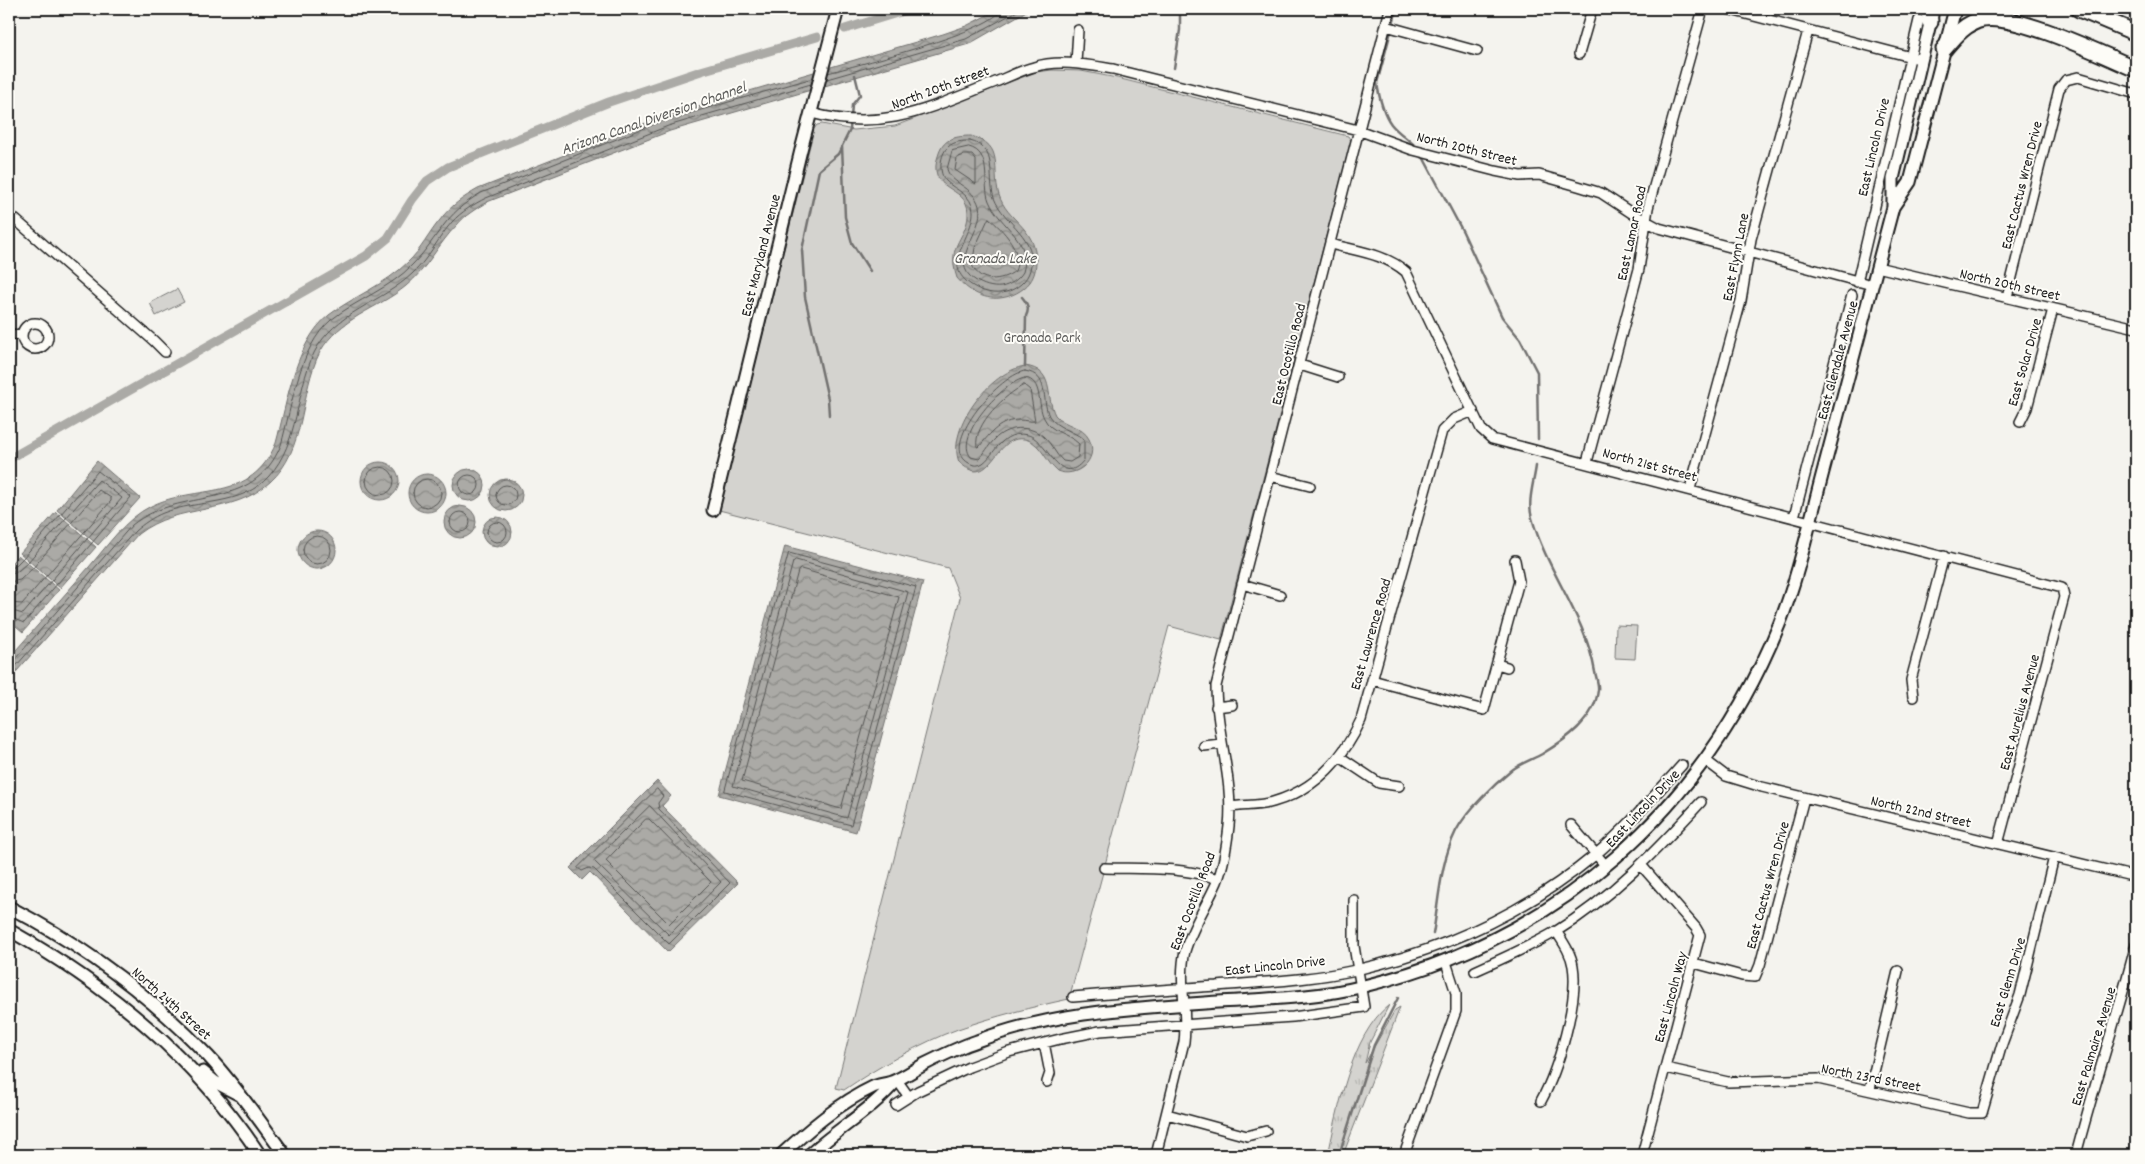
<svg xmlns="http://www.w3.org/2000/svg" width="2145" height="1164" viewBox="0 0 2145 1164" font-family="Dekko,sans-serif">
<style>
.grass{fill:url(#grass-tufts);stroke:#787876}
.park{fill:#d4d3cf;stroke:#787876}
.water{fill:url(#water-waves);stroke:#72716f}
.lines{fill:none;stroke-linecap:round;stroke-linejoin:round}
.shore{stroke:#555553;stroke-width:1}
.stream{stroke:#72716f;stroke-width:2.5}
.canal{stroke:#abaaa6;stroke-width:9}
.street-casing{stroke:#1c1c1c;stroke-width:12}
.secondary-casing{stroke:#1c1c1c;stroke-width:15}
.highway-casing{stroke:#1c1c1c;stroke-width:19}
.street{stroke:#fdfcf7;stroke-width:9}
.secondary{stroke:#fdfcf7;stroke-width:11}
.highway{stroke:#fdfcf7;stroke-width:15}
.labels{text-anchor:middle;stroke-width:4;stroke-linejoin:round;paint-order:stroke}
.street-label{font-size:15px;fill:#1c1c1c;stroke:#fdfcf7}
.park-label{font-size:15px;fill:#5c5c5b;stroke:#fdfcf7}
.water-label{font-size:16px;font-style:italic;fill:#5c5c5a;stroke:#fdfcf7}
</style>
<defs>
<pattern id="grass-tufts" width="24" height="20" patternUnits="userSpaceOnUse" patternTransform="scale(1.25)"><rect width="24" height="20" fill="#d4d3cf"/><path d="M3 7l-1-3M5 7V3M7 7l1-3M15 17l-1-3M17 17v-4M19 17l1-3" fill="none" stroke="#b5b5b1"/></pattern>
<pattern id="water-waves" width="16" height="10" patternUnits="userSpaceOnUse" patternTransform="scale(1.25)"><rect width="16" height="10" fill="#abaaa6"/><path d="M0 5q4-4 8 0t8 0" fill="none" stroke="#8a8a86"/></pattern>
</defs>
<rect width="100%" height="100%" fill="#f4f3ee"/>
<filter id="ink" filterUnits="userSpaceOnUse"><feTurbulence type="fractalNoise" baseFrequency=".02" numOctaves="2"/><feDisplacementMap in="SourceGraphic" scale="10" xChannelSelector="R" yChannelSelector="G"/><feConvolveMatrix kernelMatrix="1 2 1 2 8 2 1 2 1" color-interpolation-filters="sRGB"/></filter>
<g filter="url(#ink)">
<path class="grass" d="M1389 1005 1370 1042 1365 1063 1395 1010 1400 1007 1343 1155H1328C1338 1110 1351 1035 1389 1005Z"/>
<path class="park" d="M1052 70 1081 71 1117 78 1348 136 1351 141 1221 640 1169 626 1069 999C1032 1007 995 1016 958 1029 922 1042 876 1068 844 1090L836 1088 960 598 948 568 719 510 814 129 817 125 822 124 854 130 895 126 1036 72Z
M177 289 184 302 156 316 150 303Z
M1616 625 1637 626 1635 659 1615 658Z"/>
<path class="water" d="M999 9H1030L969 44 670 131 487 202C476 209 465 215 457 225 438 244 428 268 406 286 378 309 339 318 320 352 299 393 307 449 270 482 232 517 179 502 138 534L9 680V658C36 628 62 597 89 567 108 545 125 519 151 506 198 483 251 504 276 443 287 403 295 342 329 315 354 296 385 285 408 262 421 250 429 233 440 220 450 206 464 197 478 189L661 117 943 34 966 26Z
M971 136C1006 145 991 170 999 195 1007 221 1035 226 1036 260 1036 268 1035 275 1030 282 1023 291 1011 297 1000 298 983 300 967 290 957 278 945 243 969 238 968 212 967 184 924 193 939 153 944 138 957 136 971 136Z
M1025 366C1055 370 1045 395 1055 415 1064 426 1083 426 1089 439 1100 460 1076 479 1057 471 1046 462 1042 445 1028 440 994 429 993 494 959 462 946 428 991 371 1025 366Z
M97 461 140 498 98 545 57 510Z
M361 481a19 19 0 1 1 38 0a19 19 0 1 1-38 0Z
M453 485a16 16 0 1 1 32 0a16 16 0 1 1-32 0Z
M408 493a19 19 0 1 1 38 0a19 19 0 1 1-38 0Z
M490 495a16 16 0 1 1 32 0a16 16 0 1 1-32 0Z
M444 522a16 16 0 1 1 32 0a16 16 0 1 1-32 0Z
M56 512 96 547 60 588 20 553Z
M482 532a15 15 0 1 1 30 0a15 15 0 1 1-30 0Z
M298 550a19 19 0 1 1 38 0a19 19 0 1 1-38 0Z
M785 546 923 582 856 832 719 795Z
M18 555 59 590 23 632 9 620V566Z
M657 781 671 796 662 806 738 883 668 952 590 872 582 880 570 868Z"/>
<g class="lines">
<path class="shore" d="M828 73C853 66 998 30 1001 9
M827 79 966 39 1021 9
M970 141C999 148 987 176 994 198 1004 224 1039 237 1030 270 1027 281 1017 289 1006 292 994 295 983 292 973 286 938 265 974 237 973 211 972 194 956 191 946 181 938 173 940 154 948 147 954 141 963 141 970 141Z
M969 147C993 153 982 184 989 201 1000 227 1033 240 1023 272 1018 280 1010 285 1001 287 992 288 983 285 975 280 946 262 986 230 979 206 973 185 951 185 947 169L952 151Z
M965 155H972L976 160V184L955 170 957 158Z
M989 218C1003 230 1024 251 1015 271 1002 281 980 284 972 265L975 248Z
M1025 371C1050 375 1041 399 1049 416 1057 429 1074 430 1084 440V460C1060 490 1048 440 1028 435 993 427 992 476 969 463 937 446 1000 374 1025 371Z
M1025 378C1043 380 1037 405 1044 418 1051 433 1068 433 1079 444L1078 457 1070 462 1063 461C1055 454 1052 444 1044 437 1030 424 1006 426 994 440 988 446 985 453 979 459L971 457C953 436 1004 381 1025 378Z
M1024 385 1030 390 1035 421C1030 422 1025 420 1019 420 1001 420 990 433 980 446L977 447C973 424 1006 394 1024 385Z
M366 481a14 14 0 1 1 28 0a14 14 0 1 1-28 0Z
M459 485a10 10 0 1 1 20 0a10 10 0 1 1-20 0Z
M413 493a14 14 0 1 1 28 0a14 14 0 1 1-28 0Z
M496 495a10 10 0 1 1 20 0a10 10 0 1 1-20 0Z
M450 522a10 10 0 1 1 20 0a10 10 0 1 1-20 0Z
M487 532a10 10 0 1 1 20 0a10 10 0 1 1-20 0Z
M303 550a14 14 0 1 1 28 0a14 14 0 1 1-28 0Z
M789 553 916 587 851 825 725 791Z
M796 560 908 592 847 818 733 786 793 562Z
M9 568 14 567 23 558 98 471 131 497 24 623 9 617
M801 569 899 597 841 809 742 781 798 571Z
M9 575 17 572 28 562 99 480 122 498 23 614 9 610
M9 582 20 580 33 568 99 490 111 498V501L22 604 9 603
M9 661 16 658 132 525C182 485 252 515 281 445 292 406 299 347 331 320 357 299 390 289 413 264 440 236 443 215 481 193L662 121 813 78
M9 674 135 531C143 524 153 517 163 513 198 499 242 507 269 476 300 441 295 393 314 353 334 312 382 303 413 273 429 258 438 238 452 222 461 212 474 204 486 198L668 126 811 84
M657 789 663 796 658 803 659 809 730 883 669 944 594 869 589 868 582 871 578 868Z
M650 806 721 882 669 935 594 861Z
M646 819H649L711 882 669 924 606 861Z"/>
<path class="stream" d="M1397 9 1377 83C1379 96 1383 113 1391 124 1398 133 1409 139 1417 148
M1174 68 1180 30V9
M842 146 845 217 852 243 870 271
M1422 155 1463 232 1502 317 1520 339 1537 372 1538 439
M1022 297C1027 303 1030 308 1026 316L1025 366
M829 415 828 399 805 297 802 250 819 170 838 154 850 130 852 105 860 95 855 75
M1433 934C1439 900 1440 863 1456 831 1466 811 1495 784 1512 770 1521 763 1533 759 1542 754 1565 740 1595 720 1598 690 1599 685 1596 677 1595 672 1586 617 1547 572 1532 518 1527 502 1534 482 1536 466
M1339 1155 1374 1045 1398 998"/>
<path class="canal" d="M845 29 910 9
M9 459 366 256 388 238 412 200 427 181 448 167 609 102 701 71 817 37"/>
<g class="street-casing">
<path id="street" d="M1727 9 1915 58
M1386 26 1477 51
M1579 54 1592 9
M1076 63 1078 30
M811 113C885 133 931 107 998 81 1010 76 1022 70 1034 67 1059 59 1088 65 1113 69L1358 130 1413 150 1495 171 1520 176 1539 175 1578 186 1601 193 1633 214 1659 228 1872 285
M9 214 154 341 165 352
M1331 244C1356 251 1386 254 1406 272L1481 429 1492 439 2062 588 2064 597 1998 844
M1877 267 2136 328
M1857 282 1919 20
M2007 297 2059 89 2066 80 2078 77 2136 94
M22 336a13 13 0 1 1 26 0a13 13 0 1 1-26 0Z
M9 334 21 335
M1300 365 1338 377
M2020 422 2027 408 2053 309
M1587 462 1639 269 1648 208 1703 9
M1270 476 1310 486
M1690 489 1741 301 1751 239 1808 31
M1794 517 1852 295
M1242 584 1280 595
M1497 664 1507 667
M1372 680 1484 710 1519 581 1515 560
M1913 697 1911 680 1944 556
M1216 707 1232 705
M1204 746 1221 744
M1340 757 1379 783 1399 786
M1705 760 1726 776 1762 787 2136 877
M1231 807C1244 805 1260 806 1273 802 1315 790 1343 759 1361 720L1442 431 1454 419 1473 411
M1571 825 1606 866
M1641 865 1696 928 1700 935 1642 1155
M1104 868C1144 869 1179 866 1218 879
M1694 963 1742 976 1755 977 1760 965 1804 798
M1475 971C1502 959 1529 947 1555 932 1611 898 1657 850 1701 802
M1073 997C1121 993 1169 989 1217 986 1263 982 1310 980 1356 970 1444 950 1526 912 1595 855 1627 828 1654 796 1682 765
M1044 1043 1050 1073 1047 1082
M1666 1068 1728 1082 1818 1079 1969 1113H1982L2002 1044 2020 995 2054 857
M897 1080 909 1097
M1870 1089 1898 971
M1541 1101C1558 1070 1579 1000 1573 966 1571 953 1563 942 1556 931
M896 1105 918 1091 969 1067 1009 1052 1060 1039 1100 1031 1293 1017 1364 1007 1354 946V900
M1167 1114 1247 1136 1266 1131
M1156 1155 1184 1042C1188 1012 1178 981 1185 951 1192 927 1207 905 1217 882 1224 865 1227 844 1229 826 1234 779 1216 733 1216 686L1390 9
M1404 1155 1456 1011V993L1446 962
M2076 1155C2094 1084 2118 1015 2136 944"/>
</g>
<g class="secondary-casing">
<path id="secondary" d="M1893 207 1910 182 1955 9
M713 510 801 150 838 9
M9 907C82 945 151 996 208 1056 237 1087 260 1122 285 1155
M9 930C110 987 195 1058 260 1155
M203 1072 215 1082 240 1095
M781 1155C808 1130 839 1103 873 1087 880 1084 889 1084 896 1080 906 1076 915 1069 925 1064 941 1056 959 1047 977 1041 1054 1011 1136 1008 1218 1002 1266 999 1317 998 1364 986 1558 939 1704 809 1779 625 1799 575 1810 520 1824 468 1847 381 1870 294 1893 207V179L1932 15
M809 1155C837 1129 872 1110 897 1080"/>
</g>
<g class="highway-casing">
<path id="highway" d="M1929 9 1930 22
M2079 9 2136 33
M1944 49C1955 36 1965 23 1983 19 2016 13 2103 55 2136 69"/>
</g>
<use href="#street" class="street"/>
<use href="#secondary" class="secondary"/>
<use href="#highway" class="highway"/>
</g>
</g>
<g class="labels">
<g class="street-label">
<text transform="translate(940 87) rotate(-20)" y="5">North 20th Street</text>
<text transform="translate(1873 147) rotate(-77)" y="5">East Lincoln Drive</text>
<text transform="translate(1467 148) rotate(14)" y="5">North 20th Street</text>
<text transform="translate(2021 185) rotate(-76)" y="5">East Cactus Wren Drive</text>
<text transform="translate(1631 233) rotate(-78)" y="5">East Lamar Road</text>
<text transform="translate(760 255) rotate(-76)" y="5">East Maryland Avenue</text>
<text transform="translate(1735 257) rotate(-79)" y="5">East Flynn Lane</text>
<text transform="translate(2010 284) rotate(13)" y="5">North 20th Street</text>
<text transform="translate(1288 354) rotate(-76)" y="5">East Ocotillo Road</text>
<text transform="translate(1837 360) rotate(-75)" y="5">East Glendale Avenue</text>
<text transform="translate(2024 362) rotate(-74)" y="5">East Solar Drive</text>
<text transform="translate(1650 464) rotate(15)" y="5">North 21st Street</text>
<text transform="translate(1370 634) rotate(-74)" y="5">East Lawrence Road</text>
<text transform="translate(2019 712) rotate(-75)" y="5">East Aurelius Avenue</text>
<text transform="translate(1642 808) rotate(-47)" y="5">East Lincoln Drive</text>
<text transform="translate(1921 811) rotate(13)" y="5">North 22nd Street</text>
<text transform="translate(1767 885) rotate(-75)" y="5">East Cactus Wren Drive</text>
<text transform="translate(1192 901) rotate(-69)" y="5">East Ocotillo Road</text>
<text transform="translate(1275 965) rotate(-6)" y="5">East Lincoln Drive</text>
<text transform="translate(2007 982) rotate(-73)" y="5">East Glenn Drive</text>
<text transform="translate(1670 997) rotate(-75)" y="5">East Lincoln Way</text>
<text transform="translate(172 1003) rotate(42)" y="5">North 24th Street</text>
<text transform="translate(2093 1046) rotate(-73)" y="5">East Palmaire Avenue</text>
<text transform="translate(1871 1077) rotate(11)" y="5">North 23rd Street</text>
</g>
<g class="park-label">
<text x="1042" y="342">Granada Park</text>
</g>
<g class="water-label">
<text transform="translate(653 117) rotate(-19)" y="6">Arizona Canal Diversion Channel</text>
<text x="995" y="263">Granada Lake</text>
</g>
</g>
<rect width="2145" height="1164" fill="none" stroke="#fdfcf7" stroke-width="30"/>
<rect x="15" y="15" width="2115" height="1134" fill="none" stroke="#1c1c1c" stroke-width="2" filter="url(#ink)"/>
</svg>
